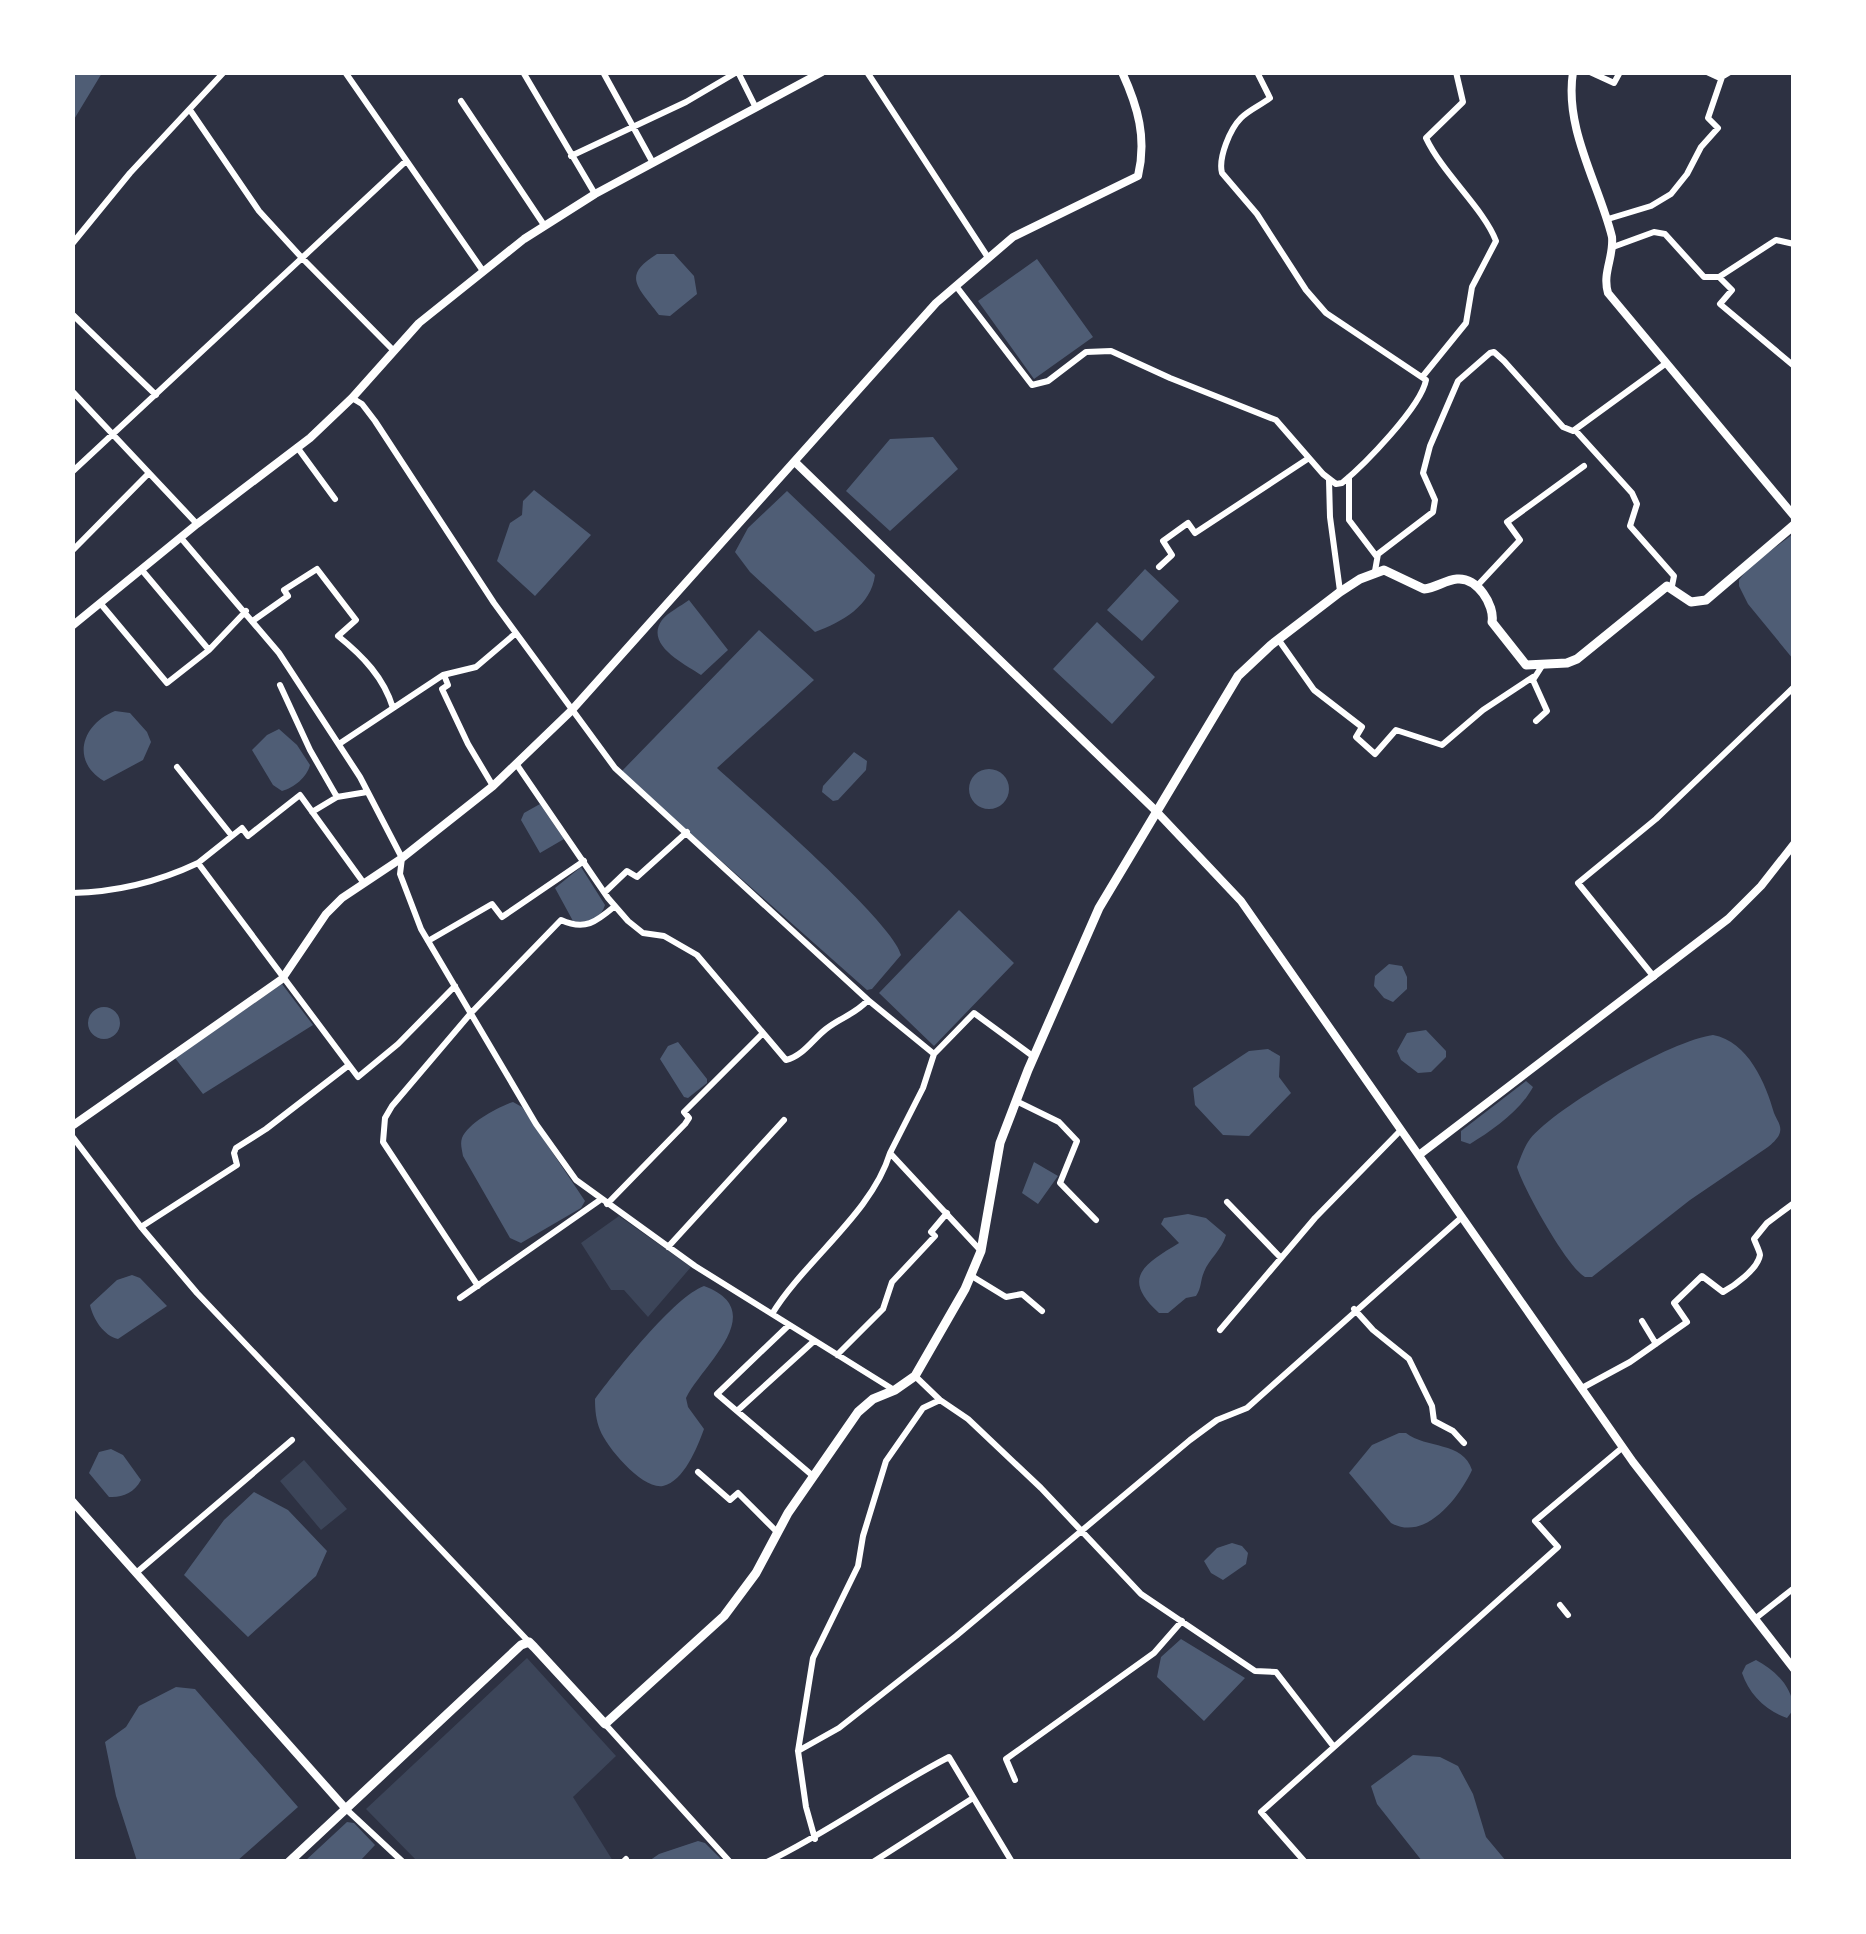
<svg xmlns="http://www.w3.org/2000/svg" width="1866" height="1934" viewBox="0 0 1866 1934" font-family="Literata,serif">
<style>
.green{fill:#3c4559}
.water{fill:#4f5d75}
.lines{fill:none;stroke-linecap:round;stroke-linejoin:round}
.minor{stroke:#fff;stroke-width:6}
.tertiary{stroke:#fff;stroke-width:8}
.secondary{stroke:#fff;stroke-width:9}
</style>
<rect width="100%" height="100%" fill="#2d3142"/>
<path class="green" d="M619 1216 691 1267 648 1317 624 1290H611L581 1243Z
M304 1460 347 1509 321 1530 280 1481Z
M527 1658 616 1756 573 1797 613 1861H417L366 1809Z"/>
<path class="water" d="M73 72 102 73 73 121 72 73Z
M657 254H674L694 276 697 294 670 316 659 315C638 287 621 276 657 254Z
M1037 259 1093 337 1034 379 978 301Z
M933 437 958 469 890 531 846 491 890 439Z
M534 490 591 535 535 596 497 561 510 523 522 515 523 501Z
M787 491 875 575C871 606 842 622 815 632L750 572 735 552 748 528Z
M1793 534V659L1748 604 1739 586V580L1749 567Z
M1145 569 1179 601 1142 641 1107 610Z
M689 600 728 650 701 675C685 664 644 645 662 620 667 613 681 606 689 600Z
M1097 622 1155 677 1112 724 1053 669Z
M759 630 814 680 717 768C750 798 893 922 901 955L872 989 867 990 621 772Z
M115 711 130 713 147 732 151 742 143 760 104 781C70 761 82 724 115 711Z
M279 729 297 745 310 765C307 777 294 788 282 791L273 785 252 750 267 735Z
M854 752 867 761 866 770 838 800 833 801 822 792 823 786Z
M969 789a20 20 0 1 1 40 0a20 20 0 1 1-40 0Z
M540 804 564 839 540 853 521 820 524 813Z
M581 867 605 905C601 919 587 924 573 921L555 888Z
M959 910 1014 963 934 1046 879 993Z
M1389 964 1402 966 1407 977V989L1393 1002 1384 998 1374 986 1375 976Z
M282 984 313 1025 203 1094 175 1058Z
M88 1023a16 16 0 1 1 32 0a16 16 0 1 1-32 0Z
M1426 1030 1446 1051V1057L1431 1072 1418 1073 1401 1060 1397 1051 1407 1033Z
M1713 1035C1748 1041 1766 1084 1774 1113 1777 1121 1783 1126 1779 1135 1778 1138 1771 1145 1768 1147L1690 1200 1592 1277H1585C1567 1267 1523 1188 1517 1167 1521 1157 1524 1147 1530 1139 1557 1106 1672 1040 1713 1035Z
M678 1042 707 1079V1083L688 1098 684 1097 660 1059 668 1046Z
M1268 1049 1280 1056 1279 1077 1291 1093 1249 1136 1223 1135 1195 1105 1193 1088 1249 1051Z
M1526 1081 1533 1087C1520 1111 1493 1130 1470 1144L1461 1141V1131Z
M513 1102 522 1107 585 1201 581 1208 521 1243 510 1238 463 1156C462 1149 460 1144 462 1138 468 1123 498 1107 513 1102Z
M1034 1162 1058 1176 1038 1204 1022 1193Z
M1188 1214 1206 1218 1226 1235C1221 1251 1209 1259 1204 1272 1200 1281 1202 1287 1196 1296L1186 1298 1168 1313H1159C1121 1278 1143 1265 1179 1243L1161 1224 1164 1218Z
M132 1275 140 1278 167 1306 118 1339C104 1336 93 1319 90 1305L117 1280Z
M704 1286C771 1311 703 1364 686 1398L688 1407 704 1429C697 1448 684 1481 663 1486 643 1490 607 1448 600 1430 596 1420 595 1410 595 1399 616 1371 674 1297 704 1286Z
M1399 1433H1406C1426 1449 1463 1441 1472 1470 1459 1498 1425 1542 1391 1523L1349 1473 1372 1445Z
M111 1449 123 1455 141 1480C134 1493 122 1498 109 1497L89 1473 99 1452Z
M254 1492 288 1510 327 1551 316 1576 248 1637 184 1575 224 1520Z
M1232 1543 1242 1546 1248 1553 1246 1564 1223 1580 1211 1573 1204 1561 1217 1548Z
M1181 1639 1245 1678 1204 1721 1157 1677 1161 1657Z
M1756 1660C1775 1670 1794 1688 1793 1710L1787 1718C1766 1711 1749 1694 1742 1673L1746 1665Z
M176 1687 195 1689 298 1807 237 1861H137L116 1796 105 1742 126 1727 139 1706Z
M1413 1755 1440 1757 1458 1766 1473 1794 1486 1837 1506 1861H1422L1377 1804 1371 1786Z
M347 1822 354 1823 375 1845 360 1861H305Z
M698 1841 705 1843 723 1861H649L659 1854Z"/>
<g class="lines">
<path class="minor" d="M345 72 483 271
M523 72 595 194
M603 72 653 163
M738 72 756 108
M867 72 987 256
M1590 72 1614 83 1620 72
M1707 72 1720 78 1730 72
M461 101 544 225
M571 156 686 102 737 72
M1608 219 1651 206 1671 194 1687 174 1701 147 1718 128 1708 118 1722 77
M72 244 130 173 224 72
M1613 247 1654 232 1665 234 1704 277H1719L1776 240 1794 244
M1719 277 1732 290 1720 304 1794 366
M956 286 1032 385 1048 381 1086 352 1111 351 1170 378 1276 420 1323 474 1336 484 1342 483C1364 465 1421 407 1426 380L1326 313 1306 290 1257 214 1222 173C1218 158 1230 129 1241 118 1249 110 1261 105 1270 98L1257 72
M72 314 156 395
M393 350 302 258 406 161
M1423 376 1466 323 1472 287 1496 241C1484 209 1443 174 1426 138L1463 102 1456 72
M72 391 197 524
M352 398 362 404 375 421 494 603 615 768 868 1000 934 1054 974 1013 1034 1057
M1575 430 1632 493 1637 504 1630 526 1674 576 1672 586
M297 447 335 499
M72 472 302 258 259 211 190 110
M1349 477V520L1377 557
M1329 480 1330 517 1340 591
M181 538 279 653 360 777 402 858 400 874 421 929 536 1124 576 1180 695 1266 894 1390
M72 551 149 473
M1159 567 1172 555 1163 541 1188 523 1195 533 1309 458
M141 569 209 650
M1375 571 1378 554 1433 512 1435 500 1423 473 1430 446 1458 381 1490 353 1494 352 1504 361 1563 427 1573 431 1665 364
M1477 586 1520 540 1507 522 1584 466
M100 603 167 683 209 650 246 611
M254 620 288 596 284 590 317 569 356 620 338 636C363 656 384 678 393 708
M1278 639 1314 690 1362 727 1356 737 1375 754 1396 730 1442 745 1483 710 1533 677
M444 675 448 685 442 689 468 744 493 786
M280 685 310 750 337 797
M1536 721 1547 711 1533 680 1542 666
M339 744 443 675 476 667 516 633
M517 765 608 898 628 921 643 933 664 936 697 955 786 1060C803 1056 813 1039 826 1029 841 1017 856 1014 868 1000
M177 767 232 836
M312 812 337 797 367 792
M198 863 242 828 248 836 300 795 363 882
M605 892 627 871 637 877 687 832
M72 893C117 892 158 882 198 863L349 1065
M428 941 492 904 502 917 584 861
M1654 977 1578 883 1656 819 1794 687
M934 1054 923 1088 890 1153 981 1251
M1016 1101 1059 1122 1077 1141 1060 1183 1096 1220
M72 1136 141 1227 197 1293 529 1642
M1227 1202 1281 1258
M607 1204 685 1124 689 1118 684 1112 762 1034
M141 1227 237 1165 234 1153 236 1148 266 1129 349 1065 358 1077 398 1044 455 986
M668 1247 784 1120
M970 1275 1006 1297 1022 1294 1042 1311
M478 1286 383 1142 385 1118 392 1106 471 1013 561 920C585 931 596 922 615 906
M460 1298 600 1200
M1354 1309 1373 1330 1409 1359 1432 1406 1434 1421 1453 1431 1464 1443
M772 1314C805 1260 872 1213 890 1153
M1642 1321 1656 1344
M789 1325 717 1394 813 1476
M1220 1330 1315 1218 1401 1130
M837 1355 883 1309 892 1282 935 1236 931 1232 947 1213
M915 1376 940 1400 968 1419 1041 1488 1141 1594 1255 1671 1276 1672 1334 1747 1261 1812 1305 1862
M1582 1388 1630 1362 1687 1322 1674 1303 1702 1276 1723 1292C1734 1286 1758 1269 1760 1255 1760 1252 1755 1242 1754 1239L1767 1223 1794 1203
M737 1411 814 1341
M698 1472 730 1500 738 1493 777 1532
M136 1573 292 1440
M1560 1605 1568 1615
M1756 1618 1794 1588
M605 1724 730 1862
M1334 1747 1558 1547 1535 1521 1623 1447
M798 1751 839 1728 956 1636 1190 1440 1217 1420 1247 1408 1462 1217
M1015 1780 1006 1759 1154 1653 1182 1621
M346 1809 403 1862
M815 1839 806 1807 798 1751 813 1658 858 1566 863 1536 886 1461 923 1408 940 1400
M623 1862 626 1859
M767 1862C831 1831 887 1789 949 1757L1012 1862
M873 1862 973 1798"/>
<path class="tertiary" d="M1573 72C1564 129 1599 184 1612 237 1614 257 1602 273 1608 293L1794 516
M795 462 1156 811 1241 901 1633 1462 1794 1669
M72 626 197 524 310 438 352 398 419 323 524 239 595 194 822 72
M72 1126 282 979 326 914 342 898 402 858 493 786 571 711 936 303 1013 237 1138 176C1147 138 1138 107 1122 72
M1419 1155 1728 919 1761 886 1794 844
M72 1501 346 1809"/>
<path class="secondary" d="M289 1862 521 1645 529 1642 534 1647 605 1724 724 1616 756 1573 788 1513 858 1412 873 1399 895 1390 915 1376 965 1289 981 1251 1000 1143 1028 1070 1099 908 1238 676 1271 645 1340 592 1360 579 1384 570 1424 589C1436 588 1445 580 1457 579 1477 577 1495 605 1492 622L1526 665 1567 663 1577 659 1667 586 1691 602 1706 600 1794 525"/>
</g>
<rect width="1866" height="1934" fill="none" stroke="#ffffff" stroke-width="150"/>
</svg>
